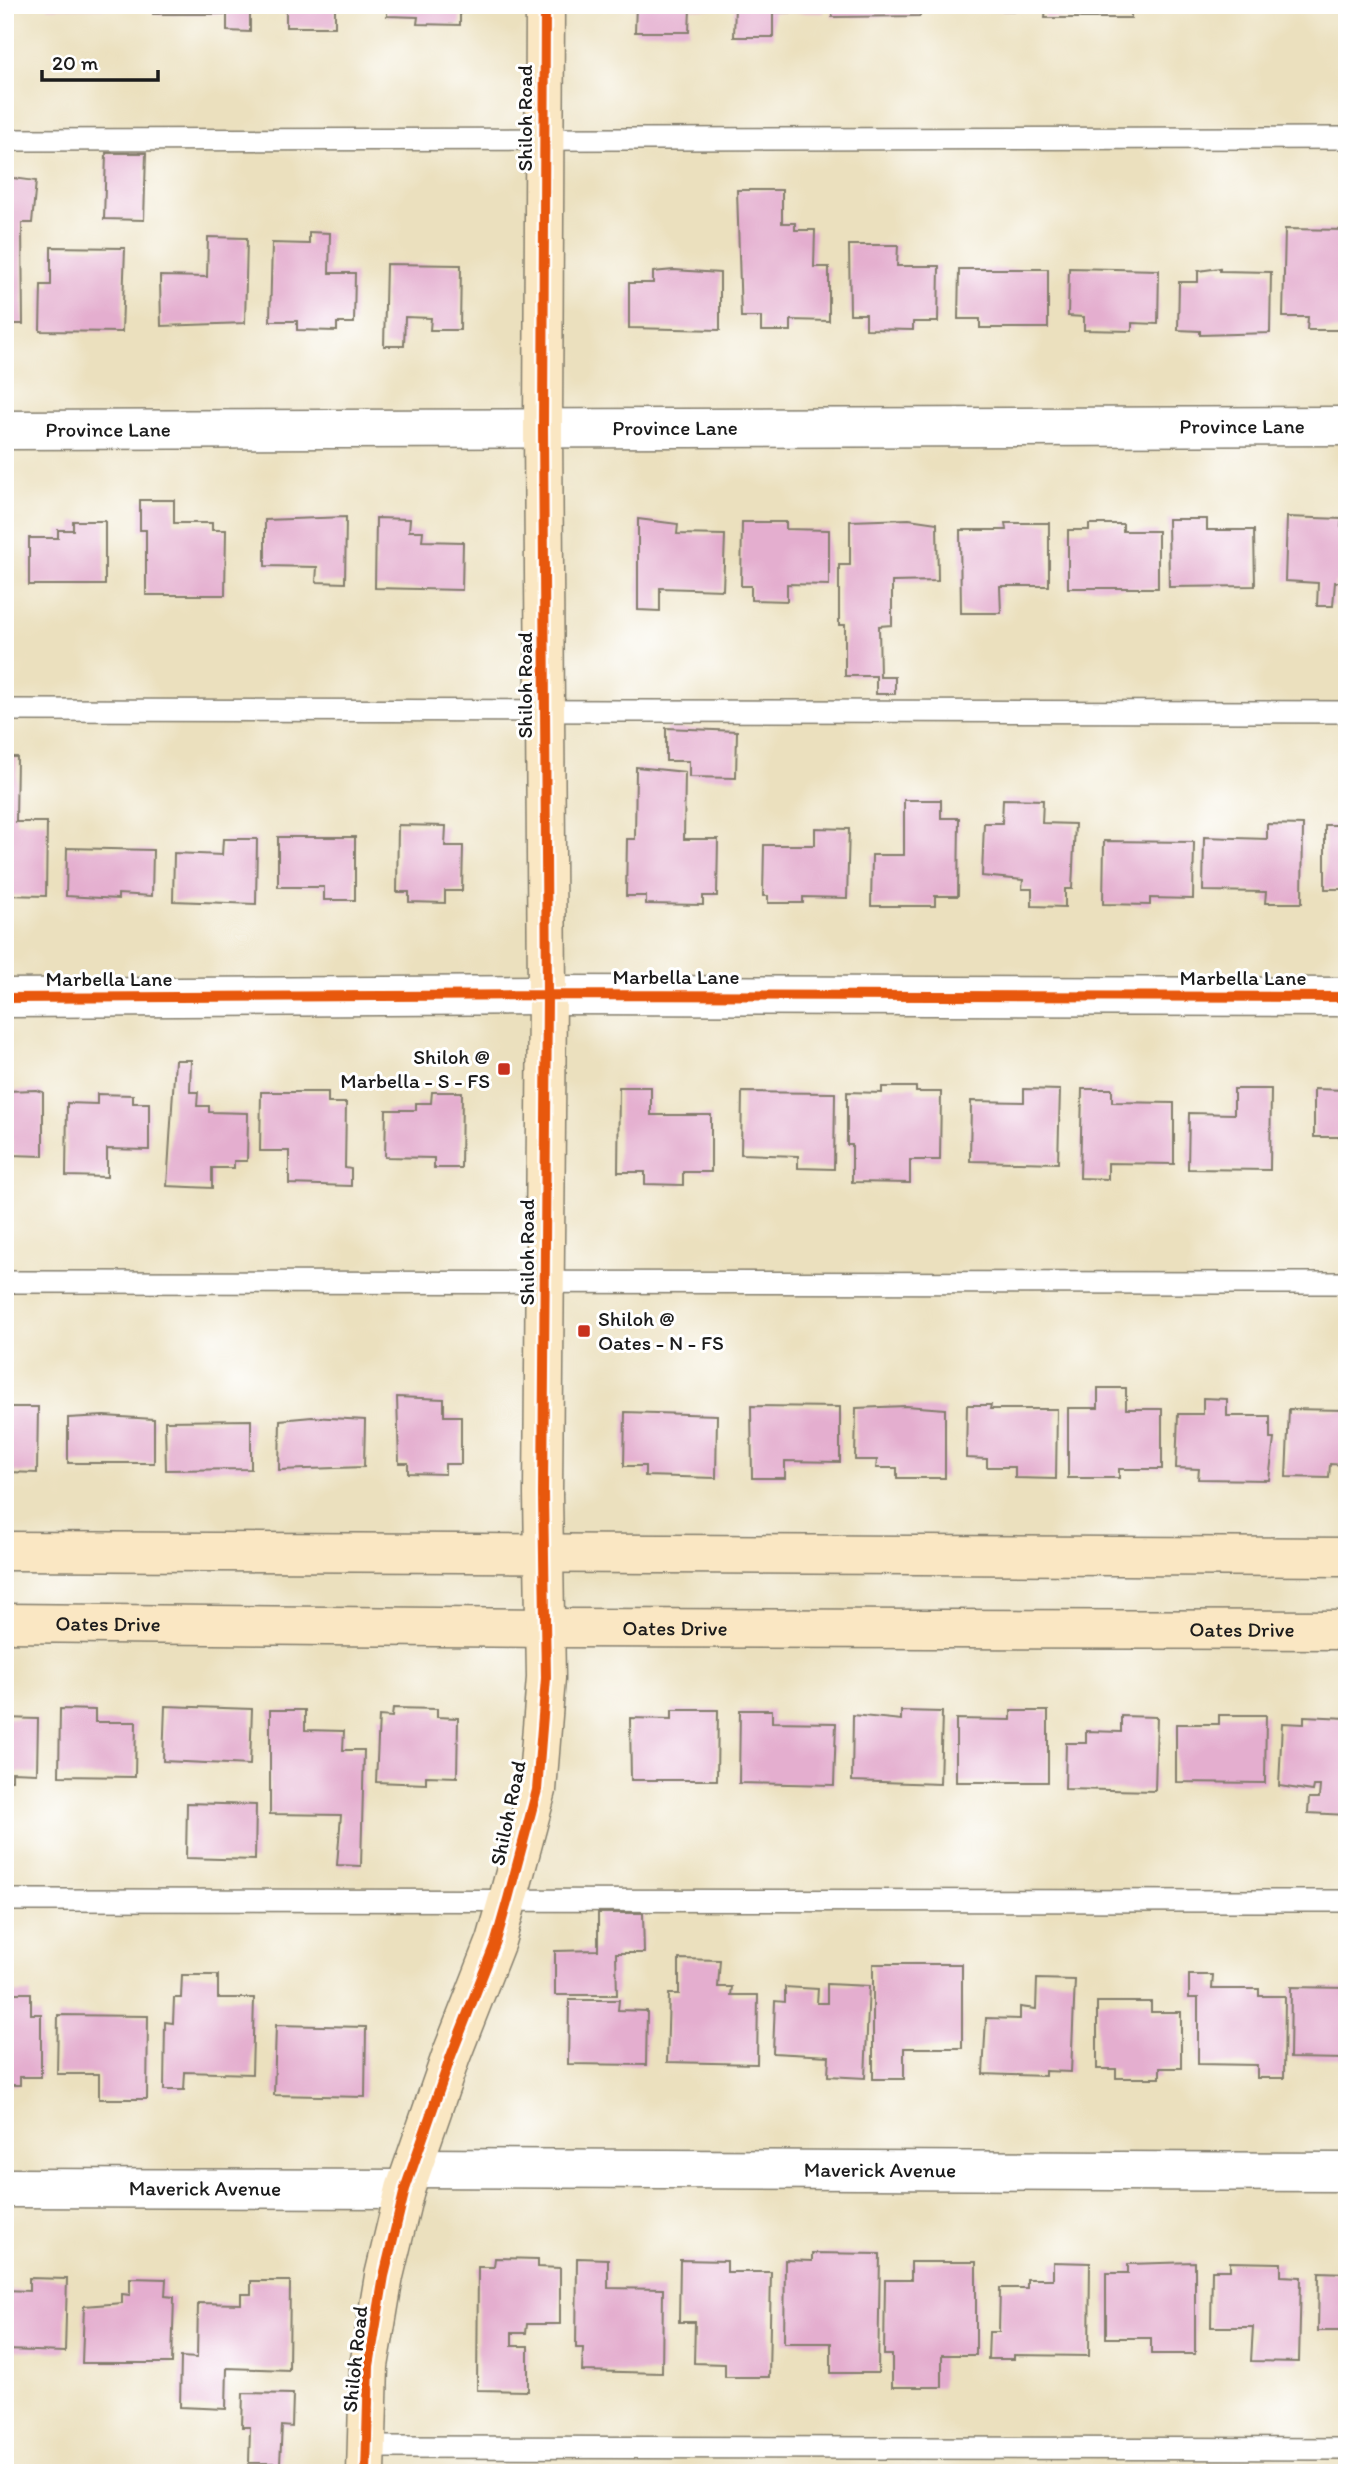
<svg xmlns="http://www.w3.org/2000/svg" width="1352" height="2478" viewBox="0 0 1352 2478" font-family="Itim,sans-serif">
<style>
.building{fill:#e4aecf}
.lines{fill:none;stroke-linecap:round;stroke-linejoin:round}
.lane-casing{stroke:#847e6d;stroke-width:24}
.street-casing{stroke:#847e6d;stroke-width:41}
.secondary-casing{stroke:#847e6d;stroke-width:41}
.lane{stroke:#fff;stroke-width:21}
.street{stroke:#fff;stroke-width:38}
.secondary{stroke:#fae7c3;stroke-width:38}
.cycleway-casing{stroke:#fff;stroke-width:15}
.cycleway{stroke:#e8590c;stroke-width:10}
.poi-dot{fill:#c8321e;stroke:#fff;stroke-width:2.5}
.labels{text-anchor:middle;stroke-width:6;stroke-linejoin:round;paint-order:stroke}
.street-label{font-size:21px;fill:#1c1c1c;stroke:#fff}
.poi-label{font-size:21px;fill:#1c1c1c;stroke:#fff;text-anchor:end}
</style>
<rect width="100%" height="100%" fill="#fff"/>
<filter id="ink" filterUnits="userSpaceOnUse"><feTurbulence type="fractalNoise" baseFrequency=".0143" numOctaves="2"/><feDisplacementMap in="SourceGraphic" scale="14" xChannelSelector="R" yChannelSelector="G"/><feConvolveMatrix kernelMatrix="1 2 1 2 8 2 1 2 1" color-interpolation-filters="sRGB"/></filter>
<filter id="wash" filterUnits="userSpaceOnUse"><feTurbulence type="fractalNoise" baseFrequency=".00686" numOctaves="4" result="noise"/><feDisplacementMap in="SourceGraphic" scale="28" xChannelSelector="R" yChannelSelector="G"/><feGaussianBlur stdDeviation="1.57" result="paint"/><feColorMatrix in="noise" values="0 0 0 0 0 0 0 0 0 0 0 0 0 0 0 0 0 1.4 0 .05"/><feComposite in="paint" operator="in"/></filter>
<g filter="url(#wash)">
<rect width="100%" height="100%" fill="#ebe0be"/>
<g id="blocks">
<path class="building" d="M48 5H126V8H48Z
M153 5H250V32L227 31V14H153Z
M286 5H335V27H286Z
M387 5H460V25L417 24 418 17 387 16Z
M636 5H715V9H690L689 32H635Z
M735 5H824V13L773 12V37H734Z
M832 5H920V16L832 17Z
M947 5H1034V11L947 9Z
M1046 5H1131V18H1045Z
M1165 5H1245V11L1165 9Z
M1263 5H1347V11L1263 8Z
M106 153H146L144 220 104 219Z
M5 177 36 181 32 223H22L23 324H5Z
M737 190H782V223H795V230H815L814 267H829V321L791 320V331H761V317H741Z
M1285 229 1347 230 1344 330H1307L1308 317H1283Z
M309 232 330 233 329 273H355L354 323H337V331L297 330V321H270L272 243 309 244Z
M208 237 247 238 245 323 161 326 160 276 207 277Z
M849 245H898L897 266H939L938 322H913V330L866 329V314H850Z
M51 247 125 248 122 332 40 331 41 285H51Z
M386 264 461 265 460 330H430L431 318 405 317 404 346H384Z
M1069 268 1159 270 1158 324 1132 323V331L1084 330V317L1068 316Z
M1220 268V271L1271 272 1270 333 1200 335V331L1178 330 1179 282H1198V271Z
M959 269H1048V328H980V319H958Z
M674 270 720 273V330L629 328V283H653V272Z
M140 500H174V523H212V530H226L225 595H146V530H140Z
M346 517 345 583 316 582 317 567 265 566V520Z
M1287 517 1342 519 1341 526 1347 527V582H1335L1333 606H1317L1318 583 1285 581Z
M376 518 410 519 409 531H423L422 541 463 542 462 590 375 588Z
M638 519 678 524 677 534 725 535 723 590 660 588V611L638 610Z
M909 519 937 523 938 581 892 582V625L879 626 880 677H895V694H876V676H845V625H839V565H850V521Z
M1168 519H1207V530H1254L1255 586 1169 587Z
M73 521H105V585H29V538H58V530H73Z
M742 522H786V529L829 530V585L787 584V601L751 600V586H741Z
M1005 523H1049V586H1000L1001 613H961L960 530H1006Z
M1089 524H1123V531H1158V588H1068V530H1089Z
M666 728 737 731 736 778 689 777V761H666Z
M5 757H17L16 822H47L46 896 5 895Z
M636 767 685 772 684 839H718L717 896H703V905L646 904V896H626L627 839H635Z
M1003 799 1043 800 1042 823 1075 824 1072 889H1065V907L1032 906V889H1022L1023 880 982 876 984 823H1002Z
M904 800H941V818H959L958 896H935V906H871L872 855H904Z
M1267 824 1303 825 1302 903H1265L1266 892 1203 891 1204 837 1267 839Z
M398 825 446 826 445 846H463L462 891H445V903L409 902V892H397Z
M1325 825H1347V889H1325Z
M815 828 849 829 847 898 803 897V903H768V896H763L764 845H815Z
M278 837H355V900H324V887H278Z
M223 839H257L256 904 173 901 174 853 222 855Z
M1104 841 1194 842 1193 899 1150 898V905L1103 904Z
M67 848 153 850 152 896 118 894V899L66 896Z
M175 1060H191L190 1092H198L197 1106H209V1112L248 1113 247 1161H234V1168H212V1188L167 1186Z
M619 1087H651V1115H711V1172H683V1185L645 1184V1172H618Z
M882 1087H916V1092H941L940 1160H910V1183L852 1182V1145H847V1092L882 1093Z
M1024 1089 1060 1090 1058 1163 970 1161 971 1101 1024 1102Z
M1082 1089H1112V1102L1174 1103V1164L1108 1163V1179L1080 1178Z
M1234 1089H1271L1270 1170 1188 1169 1189 1113 1234 1114Z
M1314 1089 1347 1090V1192H1343V1137H1314Z
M36 1090 43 1092V1156L11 1155 12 1140H5V1091Z
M261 1092H328V1103H346L345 1168 351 1169V1186L289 1184V1151H260Z
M432 1092H462L461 1168H434V1158L385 1157 386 1110H416V1103H431Z
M742 1092 835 1093 834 1169 798 1168V1156L741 1154Z
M97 1094 133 1095V1103H149V1150L107 1149V1177L66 1176 67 1103 97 1104Z
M1098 1388H1126V1409H1162V1469H1119V1478H1068V1408H1098Z
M397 1397 444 1399V1416H461V1464H445V1474L408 1473V1463H399Z
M1203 1398 1227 1399V1416H1270V1439H1274L1269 1480 1198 1479 1199 1469 1176 1468 1178 1414H1203Z
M967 1405H991L990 1409H1057L1056 1479 1015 1478V1467H987V1459L966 1458Z
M751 1406 840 1407V1462L785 1461V1478H752Z
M906 1406 945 1409V1478H897V1468H876L877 1460H855L856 1408Z
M5 1407H38L37 1473 8 1472Z
M1289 1409 1347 1410V1465L1330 1464 1329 1478 1286 1477Z
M625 1412 717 1415 716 1478 645 1476V1466H624Z
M104 1416 154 1419V1463H68V1418Z
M312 1417 365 1420 364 1467 279 1470 280 1420Z
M251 1420V1469L166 1470 165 1421Z
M165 1706 252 1709 250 1765 163 1761Z
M393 1708 437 1709V1717L458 1718 457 1777 426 1776V1784L376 1782 379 1716 392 1717Z
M60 1709 95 1710V1722H136L135 1777 59 1776Z
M270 1710H305V1730L344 1731 343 1750H364L361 1866 337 1865 341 1815 270 1814Z
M672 1710H718L717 1780H631L630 1718 672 1719Z
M740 1710H772V1722L836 1723 834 1785 739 1783Z
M901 1711 942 1712 940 1784 852 1781 853 1715 901 1720Z
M1011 1711H1048V1782H956V1719L1011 1720Z
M1219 1715H1266L1265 1783 1176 1782V1724H1219Z
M1121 1716 1157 1717 1155 1791 1065 1789 1066 1743H1086V1731L1121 1732Z
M1304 1716 1347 1718V1815L1308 1813 1309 1798H1319L1320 1786H1314L1313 1791 1279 1786 1282 1723 1304 1724Z
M5 1718 38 1719 37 1773 12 1772V1780H5Z
M187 1803 256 1805 255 1860 186 1858Z
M598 1913H643L644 1953H616L617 1995H555V1951L598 1950Z
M679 1959 720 1960 718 1987H732L731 1995H758L757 2064 667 2062 669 1994H679Z
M873 1964H962V2048H904V2079H873Z
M182 1975H218V1998H254L252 2074 185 2072 184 2090H164L165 2022 173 2023 174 1998H181Z
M1189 1975H1213L1212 1989H1259V1996H1285L1284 2078H1257V2065L1198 2064V1998H1189Z
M1037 1979 1075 1980 1071 2072 1045 2071V2076L983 2074 986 2018 1020 2019V2007L1036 2009Z
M827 1984 869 1986 865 2078 828 2076 829 2056 773 2053 775 2001 785 2002V1987L818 1989 817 2003H827Z
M1291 1987 1347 1988V2059L1290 2058Z
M5 1993H31V2014H41V2077H20V2085H5Z
M569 2000H619L618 2010 647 2011 646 2065 568 2064Z
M1097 2002H1151V2012H1181V2068H1160V2078H1116V2069H1097Z
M58 2015 148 2016 147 2099H99V2074H57Z
M276 2025 366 2027 365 2097 274 2095Z
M812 2253 880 2254 878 2373H831V2343H784L785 2260 812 2261Z
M495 2258 538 2259V2267L560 2268V2324H527L526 2333H512V2346H528V2391L477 2390 478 2267H494Z
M577 2258 608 2259V2288L663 2289 662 2373 582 2371 583 2348H576Z
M680 2260 727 2261V2272H771L769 2377H725V2364L694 2363 695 2322H679Z
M911 2262H976V2355H942V2387H892V2355H884L885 2280H911Z
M1053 2262 1090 2263 1089 2356 1014 2355V2359H988L989 2332H999L1000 2288H1027V2279H1053Z
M1195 2262V2354H1151V2338H1106V2273H1128V2264Z
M1230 2262 1281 2263V2276L1301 2277 1299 2362 1251 2361 1253 2327H1211L1212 2270H1230Z
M1319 2272 1347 2273V2331H1318Z
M29 2278 67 2279 65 2352 5 2350V2290L29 2291Z
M130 2278 166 2279 165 2296 174 2297 172 2363H82L84 2306 122 2303V2294L130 2295Z
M251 2281H290L289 2370 227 2368 226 2409 180 2407 181 2357 197 2358 198 2303 241 2304V2294H251Z
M243 2393 293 2394 292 2427 282 2426 280 2463H249L250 2427H242Z"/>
</g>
</g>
<g filter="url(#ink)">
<use href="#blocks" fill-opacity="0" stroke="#847e6d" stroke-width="2"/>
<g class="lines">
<g class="lane-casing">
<path id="lane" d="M5 140 1347 138
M5 710 1347 712
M5 1282 1347 1283
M5 1900 1347 1901
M367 2447 1347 2449"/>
</g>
<g class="street-casing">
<g id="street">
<path id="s1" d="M5 430 1347 426"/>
<path d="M5 998 547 995 1347 997"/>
<path id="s2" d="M413 2168 1347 2172"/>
<path id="s3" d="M5 2188 405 2189"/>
</g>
</g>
<g class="secondary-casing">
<g id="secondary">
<path d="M5 1551 1347 1557"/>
<path id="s4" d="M5 1623 547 1628 1347 1630"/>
<path d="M366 2473 369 2366 384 2276 405 2189 451 2056 496 1941 508 1899 537 1790 546 1678 543 1495 547 995 543 429 545 5"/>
</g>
</g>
<use href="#lane" class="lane"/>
<use href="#street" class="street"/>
<use href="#secondary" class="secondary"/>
<g class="cycleway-casing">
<path id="cycleway" d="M5 998 547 995 1347 997
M366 2473 369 2366 384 2276 405 2189 451 2056 496 1941 508 1899 537 1790 546 1678 543 1495 547 995 543 429 545 5"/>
</g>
<use href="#cycleway" class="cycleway"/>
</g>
</g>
<g class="poi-dot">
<rect x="497" y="1062" width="14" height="14" rx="3.5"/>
<rect x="577" y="1324" width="14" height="14" rx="3.5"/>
</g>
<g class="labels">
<g class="street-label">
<text transform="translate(525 118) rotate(-90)" y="7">Shiloh Road</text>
<text dy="7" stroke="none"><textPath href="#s1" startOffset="1237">Province Lane</textPath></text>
<text dy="7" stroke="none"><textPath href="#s1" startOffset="670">Province Lane</textPath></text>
<text dy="7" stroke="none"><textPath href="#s1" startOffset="103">Province Lane</textPath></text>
<text transform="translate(525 685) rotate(-90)" y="7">Shiloh Road</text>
<text x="676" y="984">Marbella Lane</text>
<text x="1243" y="985">Marbella Lane</text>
<text x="109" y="986">Marbella Lane</text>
<text transform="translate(527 1252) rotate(-90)" y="7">Shiloh Road</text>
<text dy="7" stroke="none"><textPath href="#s4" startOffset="103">Oates Drive</textPath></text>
<text dy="7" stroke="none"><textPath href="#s4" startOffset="670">Oates Drive</textPath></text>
<text dy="7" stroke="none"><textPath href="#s4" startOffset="1237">Oates Drive</textPath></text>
<text transform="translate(508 1813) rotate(-78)" y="7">Shiloh Road</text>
<text dy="7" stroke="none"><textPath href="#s2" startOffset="467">Maverick Avenue</textPath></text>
<text dy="7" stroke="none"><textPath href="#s3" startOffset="200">Maverick Avenue</textPath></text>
<text transform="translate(355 2359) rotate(-84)" y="7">Shiloh Road</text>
</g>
<g class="poi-label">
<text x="490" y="1064">Shiloh @<tspan x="490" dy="24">Marbella - S - FS</tspan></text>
<text x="598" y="1326" text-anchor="start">Shiloh @<tspan x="598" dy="24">Oates - N - FS</tspan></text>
</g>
</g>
<rect width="1352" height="2478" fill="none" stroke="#fff" stroke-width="28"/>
<path d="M42 70v10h116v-10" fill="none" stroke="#1c1c1c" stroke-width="3.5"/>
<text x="52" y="70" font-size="21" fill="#1c1c1c" stroke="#ffffff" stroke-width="5" paint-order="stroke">20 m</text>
</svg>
